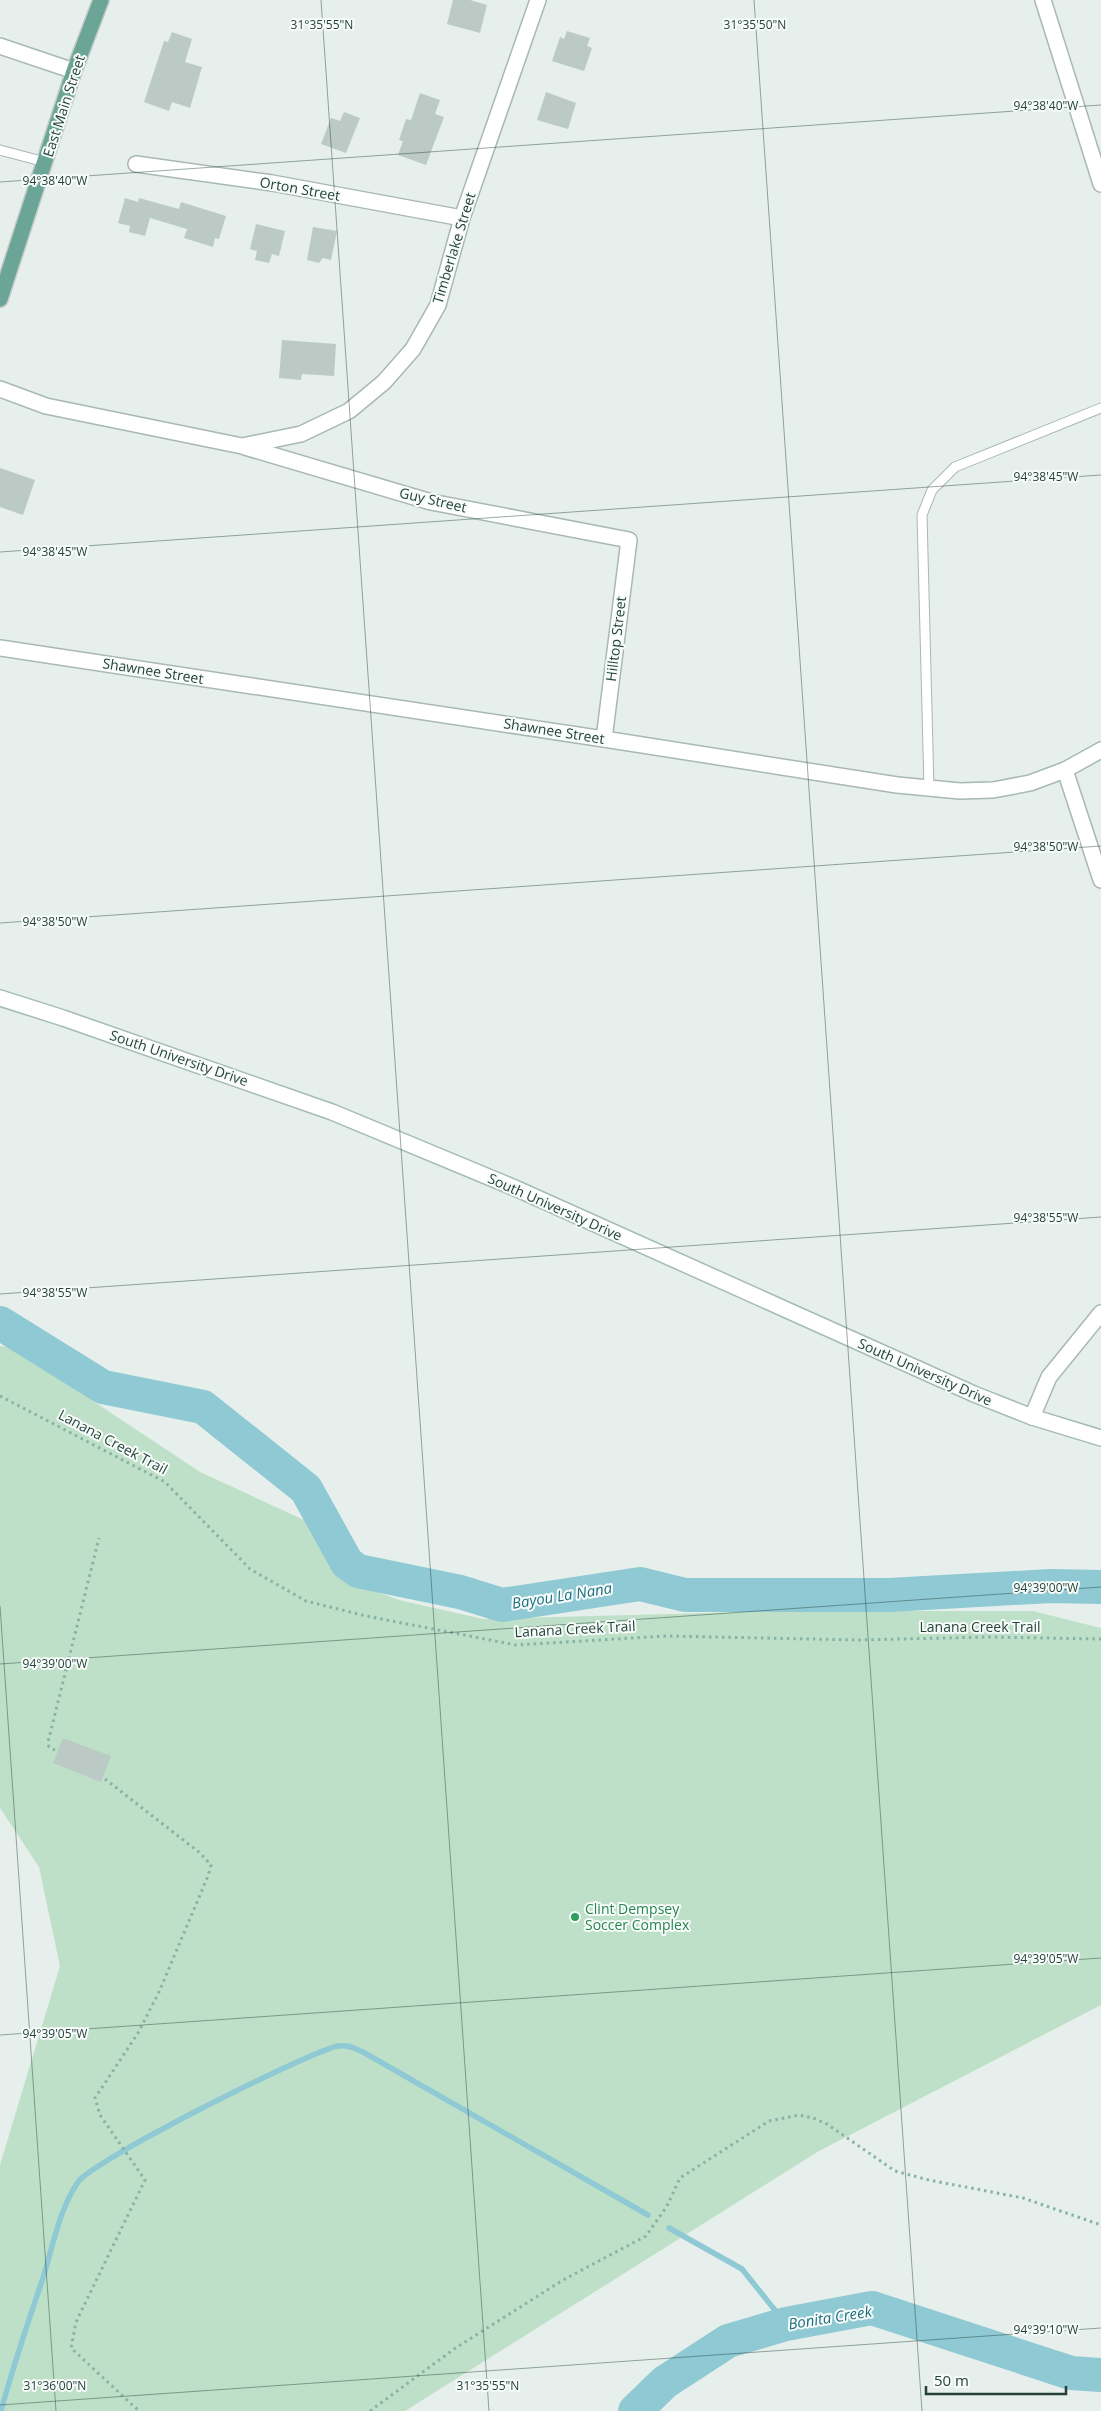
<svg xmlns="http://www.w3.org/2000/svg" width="1101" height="2411" viewBox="0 0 1101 2411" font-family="'Open Sans',sans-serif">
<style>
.green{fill:#bfe0c8}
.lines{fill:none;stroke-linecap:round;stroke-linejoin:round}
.stream{stroke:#8ec9d4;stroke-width:5.5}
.river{stroke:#8ec9d4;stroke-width:34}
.building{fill:#bbcac4}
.service-casing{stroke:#a8b8b2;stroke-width:11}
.minor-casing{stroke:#a8b8b2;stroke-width:18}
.tertiary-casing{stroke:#a8b8b2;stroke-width:18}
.secondary-casing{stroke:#a4bbb3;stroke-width:18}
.primary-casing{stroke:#c2cac8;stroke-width:18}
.path{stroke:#86b3a5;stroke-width:3;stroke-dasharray:2.5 4;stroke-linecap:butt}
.service{stroke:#fff;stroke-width:9}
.minor{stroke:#fff;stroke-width:15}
.tertiary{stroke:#fff;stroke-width:15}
.secondary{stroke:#fff;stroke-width:15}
.primary{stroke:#6aa596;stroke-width:15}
.ticks{fill:none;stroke:#24423a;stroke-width:1;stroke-opacity:0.45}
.leisure-dot{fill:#2e9e5b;stroke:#f7fbf9;stroke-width:2}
.labels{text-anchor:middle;stroke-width:4;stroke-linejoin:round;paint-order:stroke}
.street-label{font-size:14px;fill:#24423a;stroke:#f7fbf9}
.leisure-label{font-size:14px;fill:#27864d;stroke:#f7fbf9;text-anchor:start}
.water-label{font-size:15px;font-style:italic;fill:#1c6f80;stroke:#f7fbf9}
.ticks-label{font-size:12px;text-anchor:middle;fill:#24423a;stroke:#f7fbf9;stroke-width:4;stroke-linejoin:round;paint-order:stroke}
</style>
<rect width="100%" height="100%" fill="#e6efeb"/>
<path class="green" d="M0 1346 12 1347 200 1472 304 1520 344 1580 399 1600 483 1619 784 1611H1033L1101 1628V2005L819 2151 405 2411H0V2165L60 1966 39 1867 0 1808Z"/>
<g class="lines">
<path class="stream" d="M669 2228 742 2269 786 2324
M1 2411C13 2366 28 2322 43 2278 53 2246 59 2210 78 2182 93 2160 308 2052 338 2046 349 2045 354 2048 363 2052L648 2215"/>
<path class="river" d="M0 1323 103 1387 203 1407 306 1489 347 1563 358 1571 460 1592 502 1605 640 1584 685 1595H889L1051 1586 1101 1587
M635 2411 665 2382 728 2341 786 2324 872 2308 1071 2373 1101 2375"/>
</g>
<path class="building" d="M453 0H470L487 5 480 33 447 24Z
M567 31 590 38 587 46 592 48 584 71 552 61 560 37 564 39Z
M172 32 192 39 185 62 202 67 190 108 172 102 169 111 144 102 164 41 168 42Z
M546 92 576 103 568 129 537 120Z
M420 93 440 100 435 114 444 117 426 165 398 155 403 141 399 140 406 119 411 120Z
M344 112 360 118 346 153 321 144 331 118 340 121Z
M125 198 138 202 139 198 179 209 181 202 226 216 219 239 215 238 213 247 184 238 187 229 150 218 145 236 129 232 130 226 118 223Z
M256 224 285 231 279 256 272 254 269 263 255 260 257 251 250 249Z
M313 227 337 231 331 260 323 258 319 263 307 260Z
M282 340 336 344 334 376 302 374 301 380 279 378Z
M0 468 35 480 23 515 0 507Z
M63 1738 111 1756 101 1782 53 1763Z"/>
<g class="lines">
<g class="service-casing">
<path id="service" d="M0 150 45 162
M929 788 922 515 932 490 955 467 1101 408"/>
</g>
<g class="minor-casing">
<path id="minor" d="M1043 0 1101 184
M0 46 74 71
M136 164 272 183 462 218
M0 389 46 406 242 446 301 434 349 411 384 382 413 349 438 305 462 218 538 0
M245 447 431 502 629 540 604 739
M1065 770 1101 880
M1032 1417 1049 1377 1101 1313"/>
</g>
<g class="tertiary-casing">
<path id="tertiary" d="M0 648 604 739 897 785 960 791 993 790 1030 783 1065 770 1101 750"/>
</g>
<g class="secondary-casing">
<path id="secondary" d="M0 998 63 1018 332 1112 515 1188 974 1394 1032 1417 1101 1438"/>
</g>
<g class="primary-casing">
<path id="primary" d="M0 299 74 71 101 0"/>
</g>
<path class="path" d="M0 1396 165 1482 250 1569 306 1601 366 1616 516 1645 666 1636 859 1640 988 1637 1101 1639
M55 1750 49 1747 48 1742 99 1538
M105 1779 200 1853 211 1865 208 1876 159 1992 138 2033 95 2098 100 2115 145 2180 76 2322 71 2348 139 2411
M370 2411 454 2349 563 2280 646 2236 667 2206 680 2178 769 2121 799 2115 813 2118 827 2124 895 2171 929 2180 1023 2198 1101 2225"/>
<use href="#service" class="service"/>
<use href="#minor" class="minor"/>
<use href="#tertiary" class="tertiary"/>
<use href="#secondary" class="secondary"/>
<use href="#primary" class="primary"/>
</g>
<path class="ticks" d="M321 0 489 2411M754 0 922 2411M0 182 1101 105M0 552 1101 475M0 923 1101 846M0 1294 1101 1217M0 1606 56 2411M0 1664 1101 1587M0 2035 1101 1958M0 2405 1101 2328"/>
<circle class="leisure-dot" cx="575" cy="1917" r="5"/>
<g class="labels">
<g class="street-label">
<text transform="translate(64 106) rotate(-72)" y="5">East Main Street</text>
<text transform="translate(300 189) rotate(10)" y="5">Orton Street</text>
<text transform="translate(454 248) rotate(-73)" y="5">Timberlake Street</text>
<text transform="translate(433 500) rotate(13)" y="5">Guy Street</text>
<text transform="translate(616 639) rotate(-83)" y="5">Hilltop Street</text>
<text transform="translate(153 671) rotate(9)" y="5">Shawnee Street</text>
<text transform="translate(554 731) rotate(9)" y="5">Shawnee Street</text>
<text transform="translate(179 1058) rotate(19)" y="5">South University Drive</text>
<text transform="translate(555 1207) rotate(24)" y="5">South University Drive</text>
<text transform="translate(925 1372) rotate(24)" y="5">South University Drive</text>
<text transform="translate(113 1442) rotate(28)" y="5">Lanana Creek Trail</text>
<text x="980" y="1632">Lanana Creek Trail</text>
<text transform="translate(575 1629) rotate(-3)" y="5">Lanana Creek Trail</text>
</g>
<g class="leisure-label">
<text x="585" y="1914">Clint Dempsey<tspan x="585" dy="16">Soccer Complex</tspan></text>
</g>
<g class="water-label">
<text transform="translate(562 1596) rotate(-9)" y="5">Bayou La Nana</text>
<text transform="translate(830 2318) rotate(-9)" y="5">Bonita Creek</text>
</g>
</g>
<g class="ticks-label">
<text x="322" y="29">31°35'55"N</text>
<text x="755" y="29">31°35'50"N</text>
<text x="1046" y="110">94°38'40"W</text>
<text x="55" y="185">94°38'40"W</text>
<text x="1046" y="481">94°38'45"W</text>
<text x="55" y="556">94°38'45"W</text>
<text x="1046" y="851">94°38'50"W</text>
<text x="55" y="926">94°38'50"W</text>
<text x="1046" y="1222">94°38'55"W</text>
<text x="55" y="1297">94°38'55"W</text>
<text x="1046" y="1592">94°39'00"W</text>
<text x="55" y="1668">94°39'00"W</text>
<text x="1046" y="1963">94°39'05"W</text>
<text x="55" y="2038">94°39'05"W</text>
<text x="1046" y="2334">94°39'10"W</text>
<text x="55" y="2390">31°36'00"N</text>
<text x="488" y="2390">31°35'55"N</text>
</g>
<path d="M926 2386v8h140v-8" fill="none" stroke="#24423a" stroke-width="2.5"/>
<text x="934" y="2386" font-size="15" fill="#24423a" stroke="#f7fbf9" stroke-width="4" paint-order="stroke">50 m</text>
</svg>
